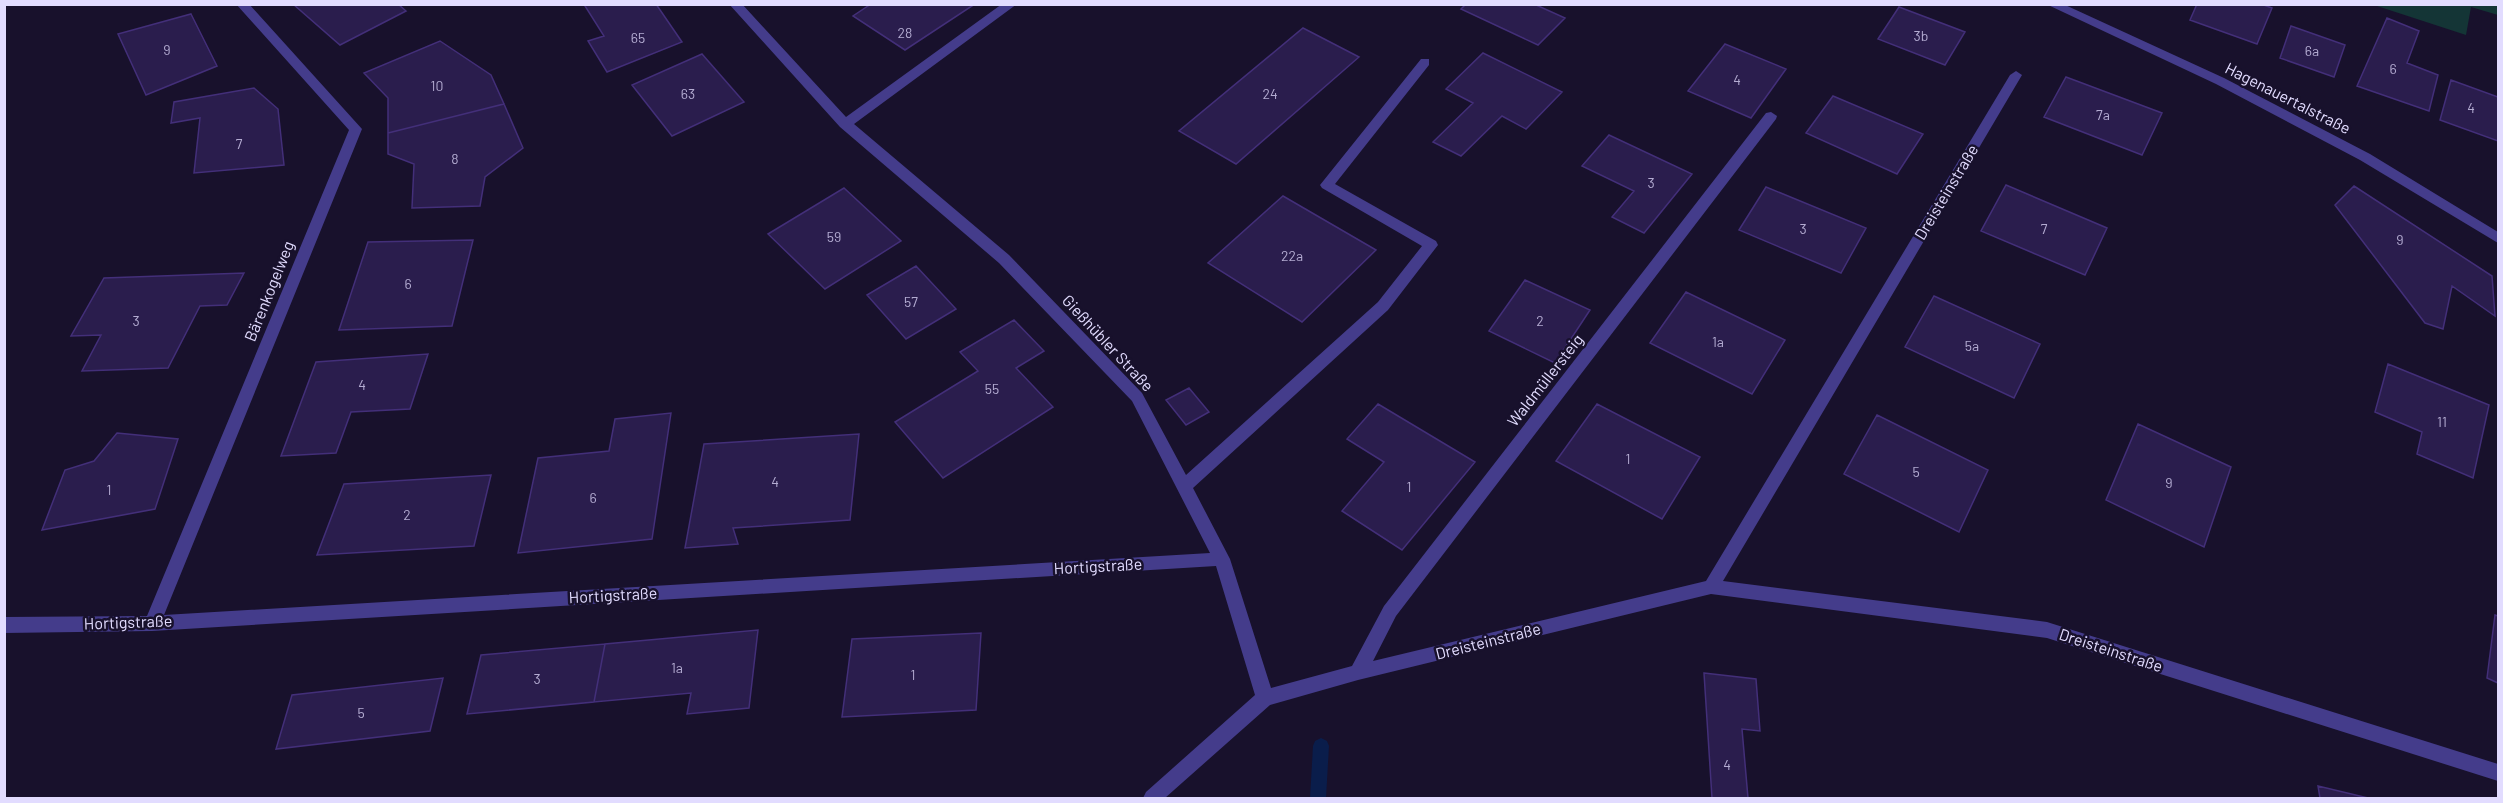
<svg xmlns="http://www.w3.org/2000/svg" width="2503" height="803" viewBox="0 0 2503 803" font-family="Barlow,sans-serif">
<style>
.green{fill:#143536}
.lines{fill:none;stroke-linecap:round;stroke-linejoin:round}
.stream{fill:#0a1d4b;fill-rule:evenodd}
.building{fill:#2a1d4d;stroke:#432f79;stroke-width:1.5}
.minor{fill:#443c8b;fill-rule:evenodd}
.labels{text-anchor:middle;stroke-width:5;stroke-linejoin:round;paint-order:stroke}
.number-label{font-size:14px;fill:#b4acd2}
.street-label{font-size:16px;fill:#e2dcff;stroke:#18112c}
</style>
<rect width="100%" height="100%" fill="#18112c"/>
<path class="green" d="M2374 5H2498V15L2471 7 2466 35Z"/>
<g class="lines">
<path class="stream" d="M1321 738 1327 741 1329 746 1326 798H1310L1313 746 1315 741Z"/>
</g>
<path class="building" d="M293 4H398L406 11 340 45Z
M588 4H656L682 42 607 72 588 41 604 36 585 6Z
M871 4H975L905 50 853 16Z
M1466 4H1534L1565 18 1538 45 1461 9Z
M2197 4H2261L2272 8 2257 44 2190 20Z
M1899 7 1965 32 1945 65 1878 39Z
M191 14 217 66 146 95 118 34Z
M2387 18 2419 31 2407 63 2438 75 2429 111 2357 86Z
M2291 26 2345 45 2334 77 2280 58Z
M1303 28 1359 57 1236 164 1179 131Z
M440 41 491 75 504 104 388 133V98L364 73Z
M1725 44 1786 69 1751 118 1688 91Z
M1483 53 1562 92 1526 129 1502 116 1461 156 1433 142 1473 103 1446 89Z
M702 54 744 102 672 136 632 85Z
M2066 77 2162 113 2142 155 2044 117Z
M2451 80 2498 97V141L2440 120Z
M254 88 278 109 284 165 194 173 200 118 171 123 174 102Z
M1833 96 1923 134 1897 174 1806 133Z
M504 104 523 148 485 177 480 206 412 208 414 164 388 154V133Z
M1609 135 1692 174 1644 233 1612 217 1634 191 1582 166Z
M2006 185 2107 228 2085 275 1981 231Z
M2354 186 2492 276 2495 316 2452 286 2443 329 2425 323 2335 205Z
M1766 187 1866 228 1841 273 1739 230Z
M844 188 901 241 825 289 768 234Z
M1283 196 1376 250 1302 322 1208 263Z
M473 240 452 326 339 330 368 242Z
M916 266 956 309 906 339 867 295Z
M244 273 227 305 200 306 168 368 82 371 101 335 71 336 104 278Z
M1525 280 1590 310 1555 363 1489 331Z
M1686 292 1785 340 1752 394 1650 343Z
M1934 296 2040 344 2014 398 1905 347Z
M1014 320 1044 351 1016 368 1053 407 943 478 895 422 978 371 960 352Z
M428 354 410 409 351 412 336 453 281 456 316 362Z
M2388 364 2489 405 2473 478 2417 454 2422 432 2375 412Z
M1189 388 1209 412 1186 425 1166 400Z
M1378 404 1475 462 1402 550 1342 511 1384 462 1347 439Z
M1597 404 1700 457 1662 519 1556 461Z
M671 413 652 539 518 553 538 458 609 451 615 419Z
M1877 415 1988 470 1959 532 1844 474Z
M2138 424 2231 467 2204 547 2106 500Z
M117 433 178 439 155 509 42 530 65 470 94 461Z
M859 434 850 520 733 528 738 544 685 548 704 444Z
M491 475 474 546 317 555 344 484Z
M2495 615 2498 616V683L2487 678Z
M758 630 749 708 687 714 691 693 594 702 605 644Z
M981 633 976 710 842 717 852 639Z
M605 644 594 702 467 714 481 655Z
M1704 673 1756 679 1760 731 1742 729 1748 798H1712Z
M443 678 430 731 276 749 292 695Z
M2318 786 2368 798H2320Z"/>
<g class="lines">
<path class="minor" d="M236 4H249L362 129 164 615 1210 553 1132 401 999 263 840 127 729 4H742L846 117 1002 4H1017L854 124 1009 255 1142 393 1186 475 1378 302 1422 246 1322 188 1320 185 1421 59H1429V65L1335 184 1436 241 1438 245 1388 310 1193 488 1230 559 1271 688 1352 666 1384 606 1766 113 1771 112 1777 116 1776 119 1396 616 1373 661 1706 581 2010 75 2016 71 2022 75 1723 581 2047 622 2498 764V781L2047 638 1711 594 1358 680 1270 705 1165 798H1143L1146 792 1255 695 1216 566 152 631 4 633V617L147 616 349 130Z
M2046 4H2063L2224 78 2370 154 2498 232V243L2360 160 2216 84Z"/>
</g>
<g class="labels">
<g class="number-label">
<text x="905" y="38">28</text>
<text x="1921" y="41">3b</text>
<text x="638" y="43">65</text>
<text x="167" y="55">9</text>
<text x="2312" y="56">6a</text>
<text x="2393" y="74">6</text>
<text x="1737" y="85">4</text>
<text x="437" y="91">10</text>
<text x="688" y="99">63</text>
<text x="1270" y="99">24</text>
<text x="2471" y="113">4</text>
<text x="2103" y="120">7a</text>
<text x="239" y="149">7</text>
<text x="455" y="164">8</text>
<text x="1651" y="188">3</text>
<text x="1803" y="234">3</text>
<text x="2044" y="234">7</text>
<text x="834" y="242">59</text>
<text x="2400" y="245">9</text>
<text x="1292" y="261">22a</text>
<text x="408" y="289">6</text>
<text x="911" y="307">57</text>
<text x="136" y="326">3</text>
<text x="1540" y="326">2</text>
<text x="1718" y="347">1a</text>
<text x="1972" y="351">5a</text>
<text x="362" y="390">4</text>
<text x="992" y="394">55</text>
<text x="2442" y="427">11</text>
<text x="1628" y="464">1</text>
<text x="1916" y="477">5</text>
<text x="775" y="487">4</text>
<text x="2169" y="488">9</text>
<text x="1409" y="492">1</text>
<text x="109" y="495">1</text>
<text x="593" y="503">6</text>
<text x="407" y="520">2</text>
<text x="677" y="673">1a</text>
<text x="913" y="680">1</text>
<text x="537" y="684">3</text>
<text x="361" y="718">5</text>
<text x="1727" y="770">4</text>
</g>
<g class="street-label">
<text transform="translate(2288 98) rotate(27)" y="6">Hagenauertalstraße</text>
<text transform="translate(1946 192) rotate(-59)" y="6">Dreisteinstraße</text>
<text transform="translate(269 291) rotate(-68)" y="6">Bärenkogelweg</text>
<text transform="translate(1108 343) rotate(47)" y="6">Gießhübler Straße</text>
<text transform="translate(1545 380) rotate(-52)" y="6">Waldmüllersteig</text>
<text transform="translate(1098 566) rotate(-3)" y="6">Hortigstraße</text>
<text transform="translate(613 595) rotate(-3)" y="6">Hortigstraße</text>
<text transform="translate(128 622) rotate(-2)" y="6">Hortigstraße</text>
<text transform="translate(1488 641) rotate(-14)" y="6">Dreisteinstraße</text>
<text transform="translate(2111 650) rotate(18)" y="6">Dreisteinstraße</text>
</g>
</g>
<rect width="2503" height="803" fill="none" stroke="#e2dcff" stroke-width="12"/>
</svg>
